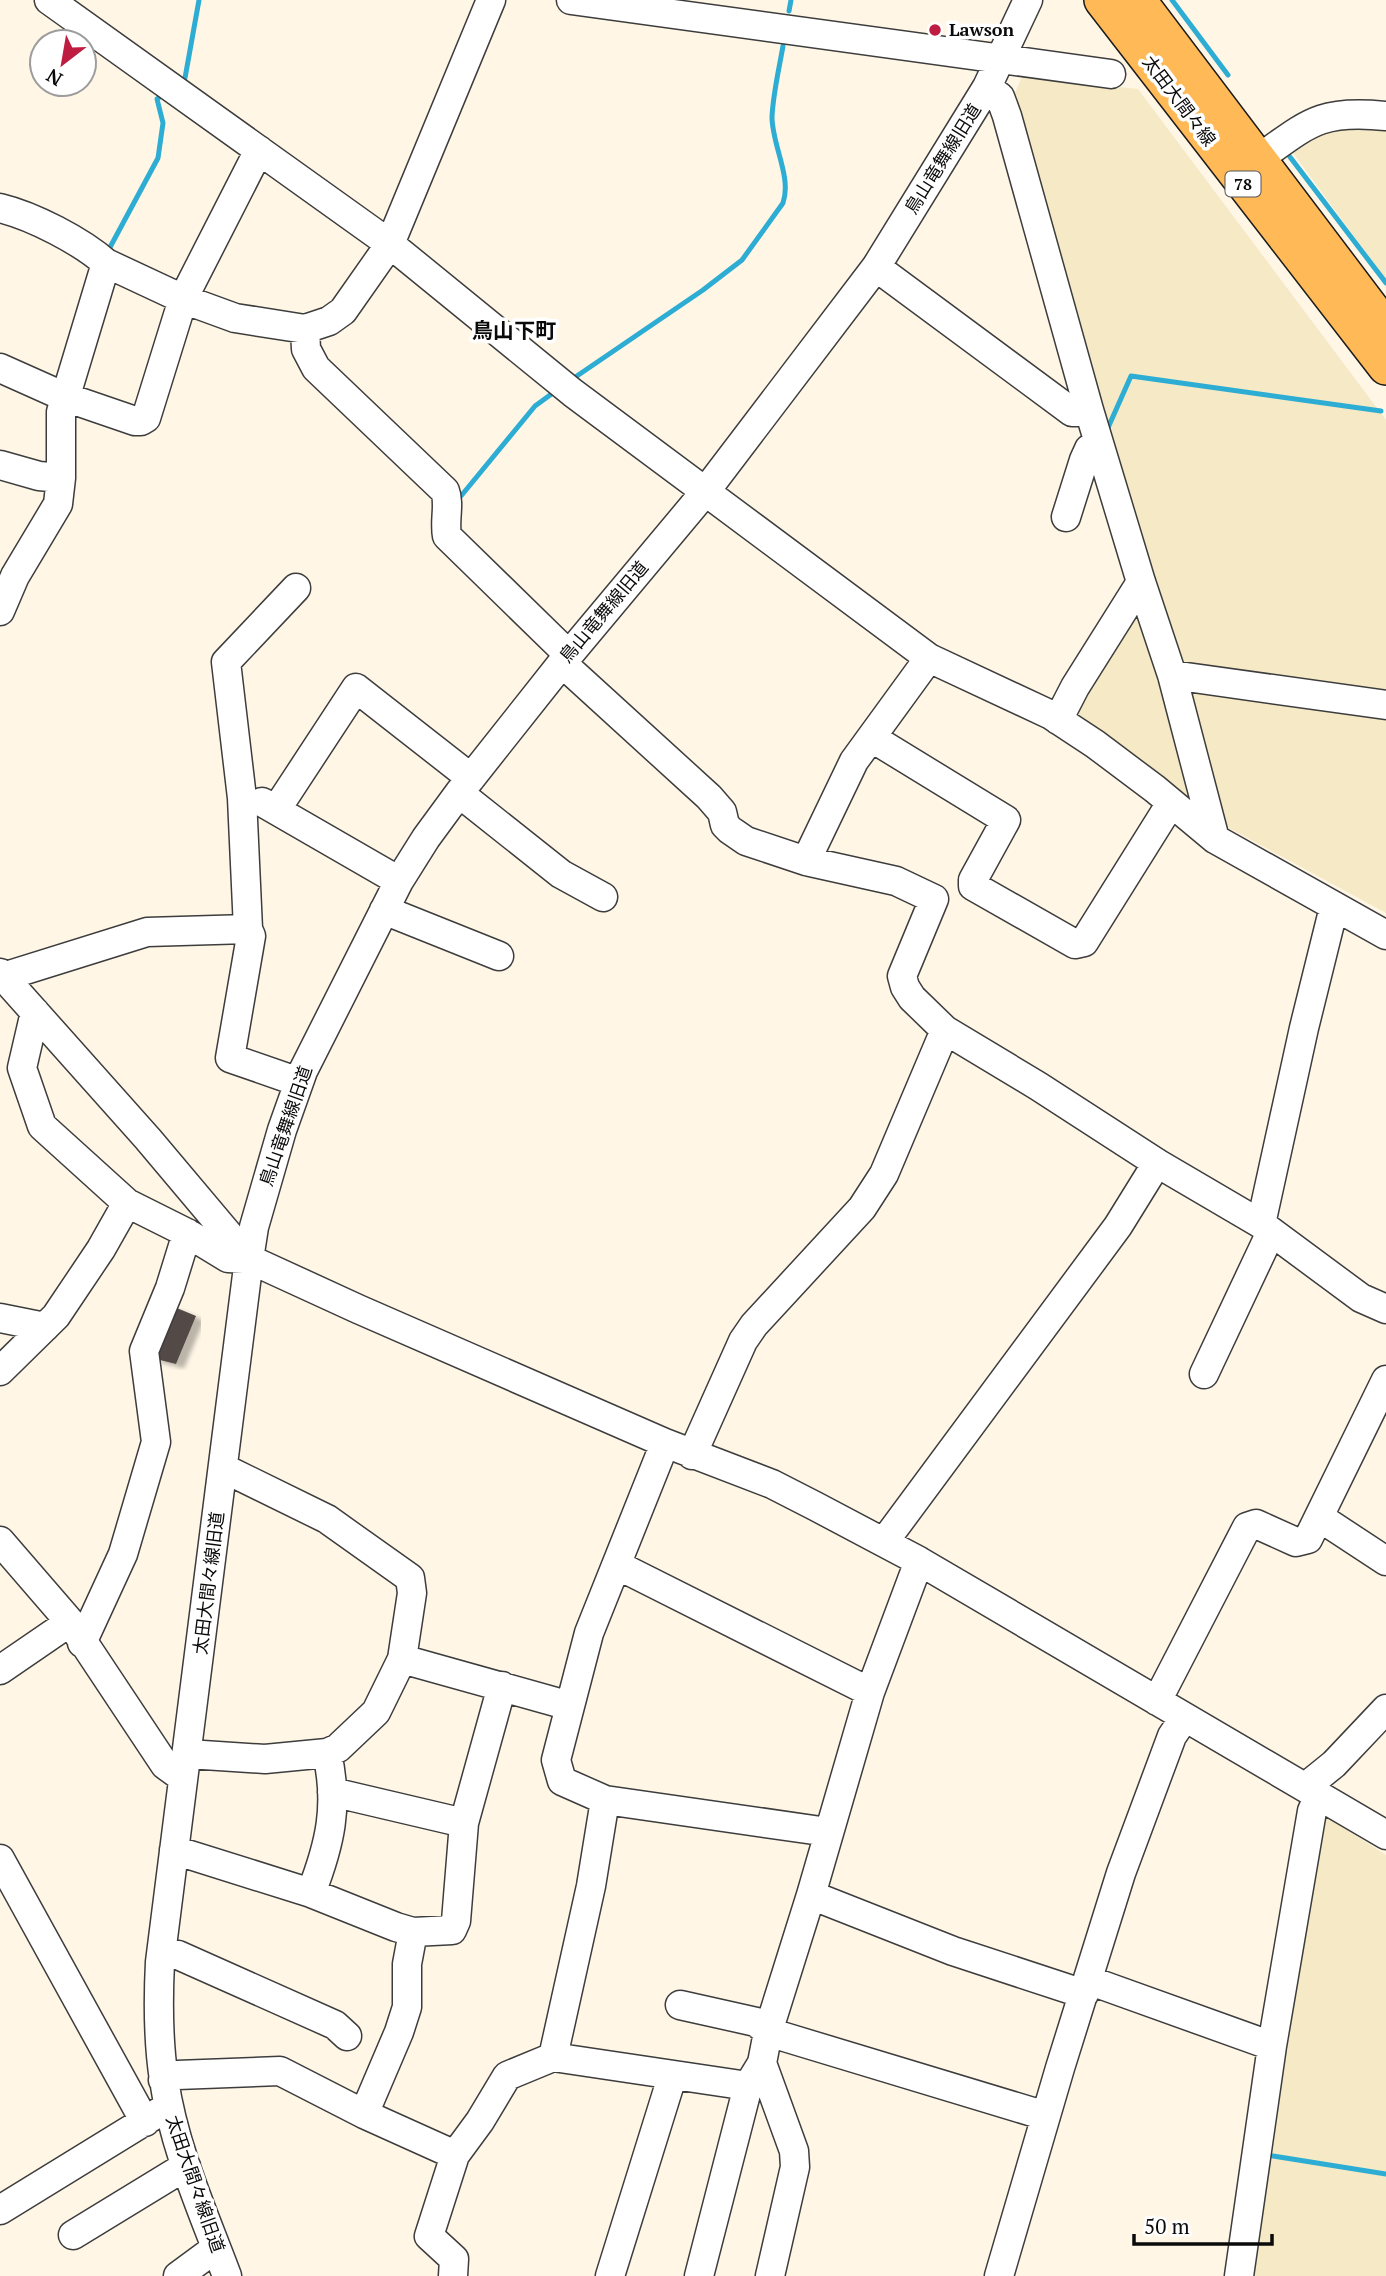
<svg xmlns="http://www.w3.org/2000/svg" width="1386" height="2276" viewBox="0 0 1386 2276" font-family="'PT Serif','Noto Sans JP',serif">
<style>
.farmland{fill:#f5e9c6}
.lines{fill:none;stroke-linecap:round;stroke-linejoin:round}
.stream{stroke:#2dadd3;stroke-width:5}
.building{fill:#534946;filter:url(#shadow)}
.minor-casing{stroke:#3d3d3d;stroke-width:31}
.major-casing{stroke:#1b1b1b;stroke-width:38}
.minor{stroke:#fff;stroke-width:28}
.major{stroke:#ffb956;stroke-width:35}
.poi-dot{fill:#be1d41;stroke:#fff;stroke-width:2.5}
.labels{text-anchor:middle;stroke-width:7;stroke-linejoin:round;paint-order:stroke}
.shield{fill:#fff;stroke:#545454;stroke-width:2}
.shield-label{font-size:16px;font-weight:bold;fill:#0a0a0a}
.poi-label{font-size:18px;font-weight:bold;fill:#0a0a0a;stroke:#fff;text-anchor:start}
.street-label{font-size:18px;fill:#0a0a0a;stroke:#fff}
.quarter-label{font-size:21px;font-weight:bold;fill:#0a0a0a;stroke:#fff}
</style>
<defs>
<filter id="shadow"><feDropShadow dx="8" dy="4.5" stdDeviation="2" flood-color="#0004"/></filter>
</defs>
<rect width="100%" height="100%" fill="#fff6e6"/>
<path class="farmland" d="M1022 77 1138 89 1386 420V694L1183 665 1177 661 1116 460 1013 97Z
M1386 128V280L1293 153 1325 133 1339 129Z
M1136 601 1174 725 1192 803 1068 717Z
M1188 684 1386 711V913L1229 828 1223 819Z
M1317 1811 1386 1855V2276H1248Z"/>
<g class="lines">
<path class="stream" d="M1172 0 1228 75
M789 11 791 0
M178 83 185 78 199 0
M1290 157 1386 283
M108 251 158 158 163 123 157 99 165 93
M571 380 703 290 742 260 783 203C792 177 772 145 772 117 773 94 779 69 783 46
M1107 430 1131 376 1381 411
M461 496 535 406 557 390
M1273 2156 1386 2174"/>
</g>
<path class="building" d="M172 1306 196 1316 176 1364 152 1358Z"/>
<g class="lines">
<g class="minor-casing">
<path id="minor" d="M49 0 390 244 573 393 929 658 1051 715 1095 744 1155 789 1215 839 1386 935
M571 0 1111 74
M987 87 1000 97 1007 116 1089 410 1141 582 1172 675 1215 839
M1258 159C1309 123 1320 109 1386 116
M0 208C33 216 81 241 106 263
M876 267 1072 412 1089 410
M305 329 306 349 316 368 445 491C450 504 444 521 447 536L569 655
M0 368 65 397 135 421H141L146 418 183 299 259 150
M0 465 39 476 61 478
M1066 517 1084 460 1089 449 1099 445
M0 611 15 576 58 504 61 478V412L106 263 183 299 235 318 305 329 329 321 343 311 390 244 491 0
M562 663 709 797 722 812 725 825 730 830 746 841 806 861 896 881 934 899 902 976 905 987 912 998 945 1030 1038 1086 1157 1163 1261 1224 1361 1298 1386 1309
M1172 675 1386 705
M1058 720 1075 687 1141 582
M872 738 1006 820 973 880V886L1075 944 1084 942 1171 803
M459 793 561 874 603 897
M262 802 399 881
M276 810 356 688 471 778
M806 861 854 761 929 658
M384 910 499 956
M248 929 251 936 230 1058 299 1082
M0 973 148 1139 249 1259
M3 977 147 932 248 929 242 798 226 662 296 588
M35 1012 22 1068 42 1126 127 1203 187 1233 228 1258 249 1259 358 1309 665 1443 772 1484 815 1506 919 1561 1386 1835
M1261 1224 1304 1028 1334 907
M0 1318 45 1327
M0 1371 56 1316 101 1249 127 1203
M1204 1374 1271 1232
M665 1443 589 1633 556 1760 562 1781 605 1800 828 1832
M692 1455 743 1341 754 1325 862 1208 884 1174 945 1030
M1319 1517 1386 1561
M0 1541 70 1622 165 1765 183 1778
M884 1542 1118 1226 1157 1163
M617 1565 870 1692
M82 1643 123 1554 156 1442 144 1351 170 1288 187 1233
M402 1659 570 1706
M0 1670 70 1622
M1157 1701 1247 1527 1256 1524 1296 1542 1308 1539 1386 1380
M188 1754 265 1759 327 1753 338 1748 376 1712 402 1659 412 1593 410 1578 327 1519 223 1468
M1308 1789 1313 1781 1334 1764 1386 1709
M332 1792 464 1823
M174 1850 311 1893 396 1927 413 1932 452 1930 456 1921 464 1823 502 1686
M0 1859 145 2122
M311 1893C330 1844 339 1806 327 1753
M811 1895 953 1951 1084 1994
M161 1954 178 1955 335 2025 347 2036
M1088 1980 1272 2046
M680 2005 756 2022 768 2032 1046 2116
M553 2057 748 2086
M762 2063 794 2151 795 2167 770 2276
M163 2080 177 2075 280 2071 364 2114 455 2155
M364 2114 399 2032 407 2007V1964L413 1932
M0 2210 161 2111
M73 2235 186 2166
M178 2276 216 2248
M227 2276C203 2212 174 2148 164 2080 158 2041 158 2001 160 1962L249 1259 254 1227 282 1130 303 1071 399 881 426 838 459 793 562 663 705 492 876 267 987 87 1028 0
M453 2276 454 2259 429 2236 455 2155 480 2121 507 2076 553 2057 591 1886 605 1800
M610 2276 672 2077
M699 2276 748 2086 762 2063 768 2032 811 1895 870 1692 919 1561
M999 2276 1060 2068 1121 1873 1172 1736 1185 1717
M1239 2276 1272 2046 1312 1811 1319 1795"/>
</g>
<g class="major-casing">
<path id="major" d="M1102 0 1386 367
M1138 0 1383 324"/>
</g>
<use href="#minor" class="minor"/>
<use href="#major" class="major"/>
</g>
<circle class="poi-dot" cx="935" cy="30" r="7"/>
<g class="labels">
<rect class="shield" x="1225.5" y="171.5" width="35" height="25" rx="5"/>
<g class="shield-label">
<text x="1243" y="190">78</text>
</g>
<g class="poi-label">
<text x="949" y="36">Lawson</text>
</g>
<g class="street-label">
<text transform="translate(1179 101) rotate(53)" y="6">太田大間々線</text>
<text transform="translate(943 159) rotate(-58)" y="6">鳥山竜舞線旧道</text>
<text transform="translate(604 612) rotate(-50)" y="6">鳥山竜舞線旧道</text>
<text transform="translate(286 1126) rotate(-71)" y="6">鳥山竜舞線旧道</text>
<text transform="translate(209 1583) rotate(-83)" y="6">太田大間々線旧道</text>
<text transform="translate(195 2184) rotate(71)" y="6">太田大間々線旧道</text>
</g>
<g class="quarter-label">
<text x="514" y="338">鳥山下町</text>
</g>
</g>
<g transform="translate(63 63) rotate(211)"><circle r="33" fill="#ffffff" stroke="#9d9d9d" stroke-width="2"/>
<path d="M0-5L12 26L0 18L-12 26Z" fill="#be1d41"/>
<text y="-10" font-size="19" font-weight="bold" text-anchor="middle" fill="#0a0a0a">N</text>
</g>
<path d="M1134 2234v10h138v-10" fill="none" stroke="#0a0a0a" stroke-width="3.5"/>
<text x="1144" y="2234" font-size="21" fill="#0a0a0a" stroke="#ffffff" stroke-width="5" paint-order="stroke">50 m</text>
</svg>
